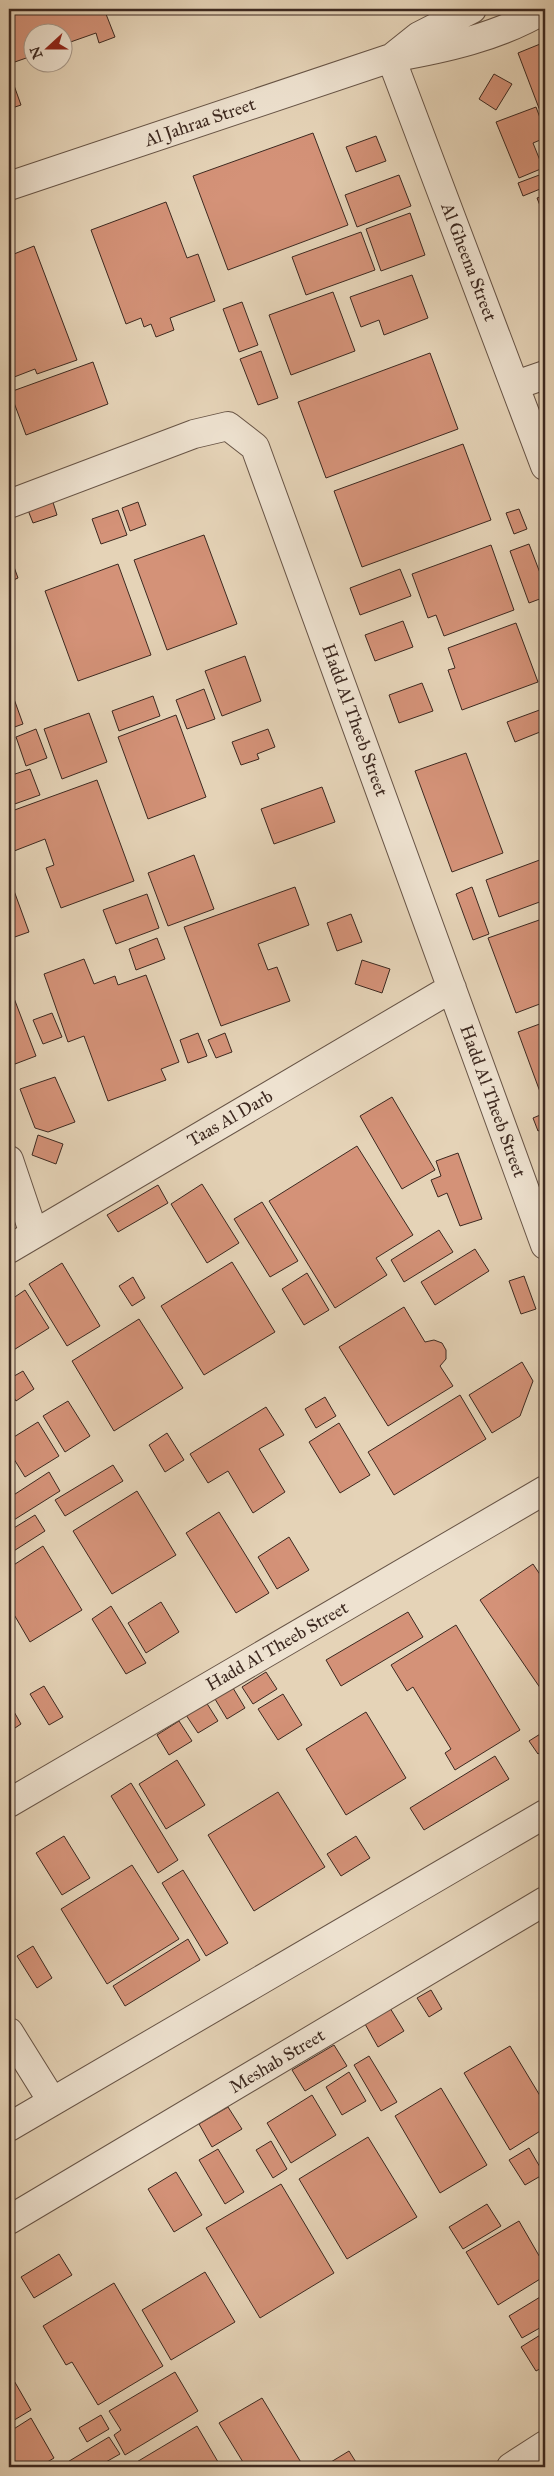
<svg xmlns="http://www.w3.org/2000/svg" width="554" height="2476" viewBox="0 0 554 2476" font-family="'IM FELL Great Primer',serif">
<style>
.building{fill:#d49278;stroke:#3d2920}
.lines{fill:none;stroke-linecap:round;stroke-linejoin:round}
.minor-casing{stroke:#675446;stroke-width:30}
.minor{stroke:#eee2d0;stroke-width:28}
.labels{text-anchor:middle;stroke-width:4;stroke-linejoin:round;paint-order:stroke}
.street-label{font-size:18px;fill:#3d2920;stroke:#eee2d0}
</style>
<rect width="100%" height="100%" fill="#e5d3b7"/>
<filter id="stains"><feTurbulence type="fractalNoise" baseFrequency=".004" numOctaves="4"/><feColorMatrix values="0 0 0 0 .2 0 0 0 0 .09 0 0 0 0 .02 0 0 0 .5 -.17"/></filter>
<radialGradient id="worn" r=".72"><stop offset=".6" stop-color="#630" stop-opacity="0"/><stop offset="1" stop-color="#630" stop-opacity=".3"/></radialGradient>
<path class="building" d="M9 9H104L115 37 99 43 96 33 62 45V32H32V56L9 64Z
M545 42V124L518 53Z
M494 74 512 84 496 110 479 99Z
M11 77 21 105 9 109V78Z
M536 107 545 131V138L533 143 543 168 519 178 496 122Z
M313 133 348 225 228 270 193 176Z
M376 136 386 161 356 172 346 147Z
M542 174 545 187 523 196 518 183Z
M399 175 411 206 357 227 345 195Z
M545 195V218L537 198Z
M166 202 187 258 198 254 215 301 170 318 174 330 156 337 151 324 144 327 141 318 126 324 91 230Z
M410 213 425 255 381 271 366 229Z
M361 232 375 270 306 295 292 257Z
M34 246 77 360 37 374 35 369 9 379V256Z
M412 275 428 318 384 335 379 320 361 327 350 297Z
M333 292 355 351 291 375 269 315Z
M242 302 258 345 239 352 223 309Z
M261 351 278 398 258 405 240 359Z
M430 353 458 429 326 478 298 402Z
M93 362 108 404 26 435 10 392Z
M463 444 491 520 362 567 334 491Z
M51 496 57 515 33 523 26 505Z
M138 502 146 525 130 531 122 508Z
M519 509 527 529 514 534 506 513Z
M118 510 127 535 101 544 92 519Z
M204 535 237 624 167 650 134 560Z
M529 544 545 586V597L529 603 510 551Z
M491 545 514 610 444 636 436 615 428 618 412 574Z
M9 553 18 578 9 582Z
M118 564 151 655 78 681 45 591Z
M400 569 411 596 360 615 350 588Z
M403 621 413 647 375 661 365 635Z
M516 623 538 682 462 710 448 670 455 668 448 648Z
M245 656 261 701 222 716 205 671Z
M422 683 433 711 399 723 389 695Z
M9 685 23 724 9 729Z
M204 689 215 719 187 729 176 700Z
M153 696 160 716 119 731 112 711Z
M545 708V730L515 742 507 722Z
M89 713 107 762 62 779 44 729Z
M176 715 206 797 148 819 118 737Z
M36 729 47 758 26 766 16 737Z
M268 729 275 747 257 754 259 759 241 765 232 742Z
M466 753 503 853 452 872 415 771Z
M30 769 40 795 9 806V776Z
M97 780 134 881 61 908 46 868 54 865 45 839 9 853V812Z
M322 787 335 822 274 844 261 809Z
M194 855 214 909 168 926 148 873Z
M545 858V900L499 917 486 880Z
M295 887 309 925 258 944 268 970 277 967 290 1001 221 1026 184 927Z
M472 887 489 934 473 940 456 894Z
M13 888 29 932 9 939V889Z
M147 894 159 928 116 944 103 910Z
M351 914 362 942 337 951 327 923Z
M545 918V964L541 966 545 978V1002L516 1013 488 938Z
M157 938 165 959 136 970 129 949Z
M84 959 94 984 115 976 118 985 146 975 179 1062 161 1069 166 1080 108 1101 84 1036 68 1042 44 974Z
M362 960 390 969 382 993 355 984Z
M9 985 36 1056 15 1064 9 1046Z
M52 1013 62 1037 43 1044 33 1020Z
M545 1022V1099L543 1100 518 1032Z
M198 1033 207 1056 188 1063 180 1040Z
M225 1033 232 1052 216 1058 208 1040Z
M55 1077 75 1122 48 1132 35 1128 20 1089Z
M392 1097 435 1170 402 1189 360 1116Z
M545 1113V1128L538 1131 533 1118Z
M38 1135 63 1144 56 1164 32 1155Z
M357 1146 413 1235 376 1258 387 1275 335 1308 269 1201Z
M458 1153 482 1219 460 1226 447 1193 438 1197 431 1180 441 1176 436 1161Z
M202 1184 239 1243 207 1263 171 1204Z
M158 1185 168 1203 118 1232 107 1215Z
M262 1202 298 1261 270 1277 234 1219Z
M439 1230 453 1252 404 1282 391 1260Z
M475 1249 489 1271 435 1305 421 1282Z
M232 1262 275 1332 204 1375 161 1306Z
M62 1263 100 1326 67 1346 29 1284Z
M307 1273 329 1310 304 1325 282 1289Z
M524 1276 536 1309 521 1314 509 1281Z
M133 1277 145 1298 132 1306 119 1286Z
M25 1290 49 1328 12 1351 9 1345V1301Z
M404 1307 425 1342 434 1340 442 1343 446 1350V1359L440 1366 453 1386 388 1426 339 1347Z
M139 1319 183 1388 114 1431 72 1361Z
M522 1362 533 1381 520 1416 492 1433 469 1395Z
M23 1371 34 1389 16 1401 9 1389V1379Z
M460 1395 486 1439 394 1495 368 1452Z
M325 1397 336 1416 316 1428 305 1409Z
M68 1401 90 1436 65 1452 43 1416Z
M266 1407 284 1435 259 1449 285 1492 253 1513 228 1471 208 1483 190 1454Z
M38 1422 59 1456 25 1477 9 1451V1440Z
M339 1423 370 1475 340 1493 309 1442Z
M167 1433 184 1460 165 1472 149 1445Z
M113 1465 123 1481 65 1516 55 1500Z
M49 1472 60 1491 9 1523V1498Z
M137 1491 176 1555 112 1594 73 1531Z
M219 1512 269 1593 236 1613 186 1533Z
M35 1515 45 1531 9 1554V1531Z
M289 1537 309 1570 277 1589 258 1557Z
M43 1546 82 1610 30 1642 9 1606V1568Z
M533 1564 545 1582V1695L480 1600Z
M161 1602 179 1632 146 1653 128 1623Z
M111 1606 146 1663 126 1674 92 1619Z
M408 1612 423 1637 341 1686 326 1660Z
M456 1625 520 1730 455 1770 445 1753 451 1749 413 1687 407 1691 391 1665Z
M266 1672 277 1689 253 1704 242 1687Z
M44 1686 63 1717 49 1725 30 1694Z
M233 1688 245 1708 227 1719 215 1699Z
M283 1694 302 1725 278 1740 258 1709Z
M206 1702 218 1721 198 1733 186 1715Z
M9 1703 21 1724 9 1732Z
M366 1712 406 1778 346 1815 306 1749Z
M179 1721 192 1741 169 1755 157 1735Z
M545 1731V1749L538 1754 529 1741Z
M495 1756 509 1779 424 1830 410 1808Z
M177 1760 205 1805 166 1829 139 1784Z
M131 1783 178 1860 158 1873 111 1796Z
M278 1792 325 1867 254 1911 208 1835Z
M64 1836 90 1878 62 1895 36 1853Z
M356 1836 370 1858 341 1876 327 1854Z
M132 1865 179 1939 107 1984 61 1909Z
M183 1870 228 1943 206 1956 162 1883Z
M188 1939 200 1960 125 2006 113 1986Z
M33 1946 52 1978 37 1988 17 1956Z
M431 1990 442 2009 429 2017 417 1998Z
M390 2008 404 2031 378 2047 365 2024Z
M334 2045 347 2066 305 2091 292 2070Z
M510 2046 545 2104V2128L510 2150 464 2073Z
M369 2056 397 2102 381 2111 354 2065Z
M349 2072 366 2101 342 2115 326 2087Z
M441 2088 487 2165 440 2193 395 2116Z
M312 2095 336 2135 291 2163 267 2123Z
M228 2107 242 2129 212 2147 199 2124Z
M368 2137 417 2217 347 2259 299 2179Z
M271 2141 287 2169 273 2178 256 2150Z
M529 2148 544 2174 525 2185 509 2160Z
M218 2149 244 2192 225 2204 199 2160Z
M176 2172 202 2215 174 2232 148 2189Z
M281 2184 334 2273 260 2318 206 2228Z
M487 2204 501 2226 463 2249 449 2227Z
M519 2221 545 2266V2276L498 2305 466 2252Z
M59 2254 72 2275 34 2298 21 2277Z
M205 2272 235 2322 171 2360 142 2310Z
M114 2283 163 2366 98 2405 72 2362 66 2365 43 2326Z
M545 2294V2325L522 2338 509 2316Z
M545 2332V2366L536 2371 521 2347Z
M9 2372 31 2410 11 2422 9 2419Z
M175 2372 198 2411 125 2455 114 2435 121 2430 109 2411Z
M262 2398 302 2464 297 2467H246L219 2423Z
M101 2415 109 2429 87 2442 79 2428Z
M31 2418 54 2458 39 2467H16L9 2456V2432Z
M197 2426 221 2467H130V2466Z
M109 2437 120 2454 97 2467H62L61 2466Z
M349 2451 359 2467H327L326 2465Z"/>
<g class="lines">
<g class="minor-casing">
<path id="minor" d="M394 56 419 36 472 9
M391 58 545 466
M9 186 391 58C443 49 499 37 545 9
M516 385 545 375
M9 504 194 434 228 426 255 447 545 1245
M9 1160 34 1234
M9 1249 452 988
M9 1803 545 1490
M9 2032 52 2101
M9 2127 545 1814
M9 2220 545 1901
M511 2467 545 2445"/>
</g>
<use href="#minor" class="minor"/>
</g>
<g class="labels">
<g class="street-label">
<text transform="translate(200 122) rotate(-19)" y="6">Al Jahraa Street</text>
<text transform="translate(469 262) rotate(69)" y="6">Al Gheena Street</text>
<text transform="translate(355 720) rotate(70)" y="6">Hadd Al Theeb Street</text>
<text transform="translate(493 1101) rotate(70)" y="6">Hadd Al Theeb Street</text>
<text transform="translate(230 1118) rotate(-30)" y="6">Taas Al Darb</text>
<text transform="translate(277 1646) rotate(-30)" y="6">Hadd Al Theeb Street</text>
<text transform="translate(277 2061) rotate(-31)" y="6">Meshab Street</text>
</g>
</g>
<rect width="554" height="2476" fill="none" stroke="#e5d3b7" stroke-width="30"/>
<rect x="10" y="10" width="534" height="2456" fill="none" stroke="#3d2920" stroke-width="2.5"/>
<rect x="15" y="15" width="524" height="2446" fill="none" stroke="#3d2920"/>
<g transform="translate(48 48) rotate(249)"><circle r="24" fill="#eee2d0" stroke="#a7988a"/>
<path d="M0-4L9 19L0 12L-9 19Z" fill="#8f2418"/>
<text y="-8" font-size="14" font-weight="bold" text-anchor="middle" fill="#3d2920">N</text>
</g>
<rect width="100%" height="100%" filter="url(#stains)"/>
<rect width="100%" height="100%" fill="url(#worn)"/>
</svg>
